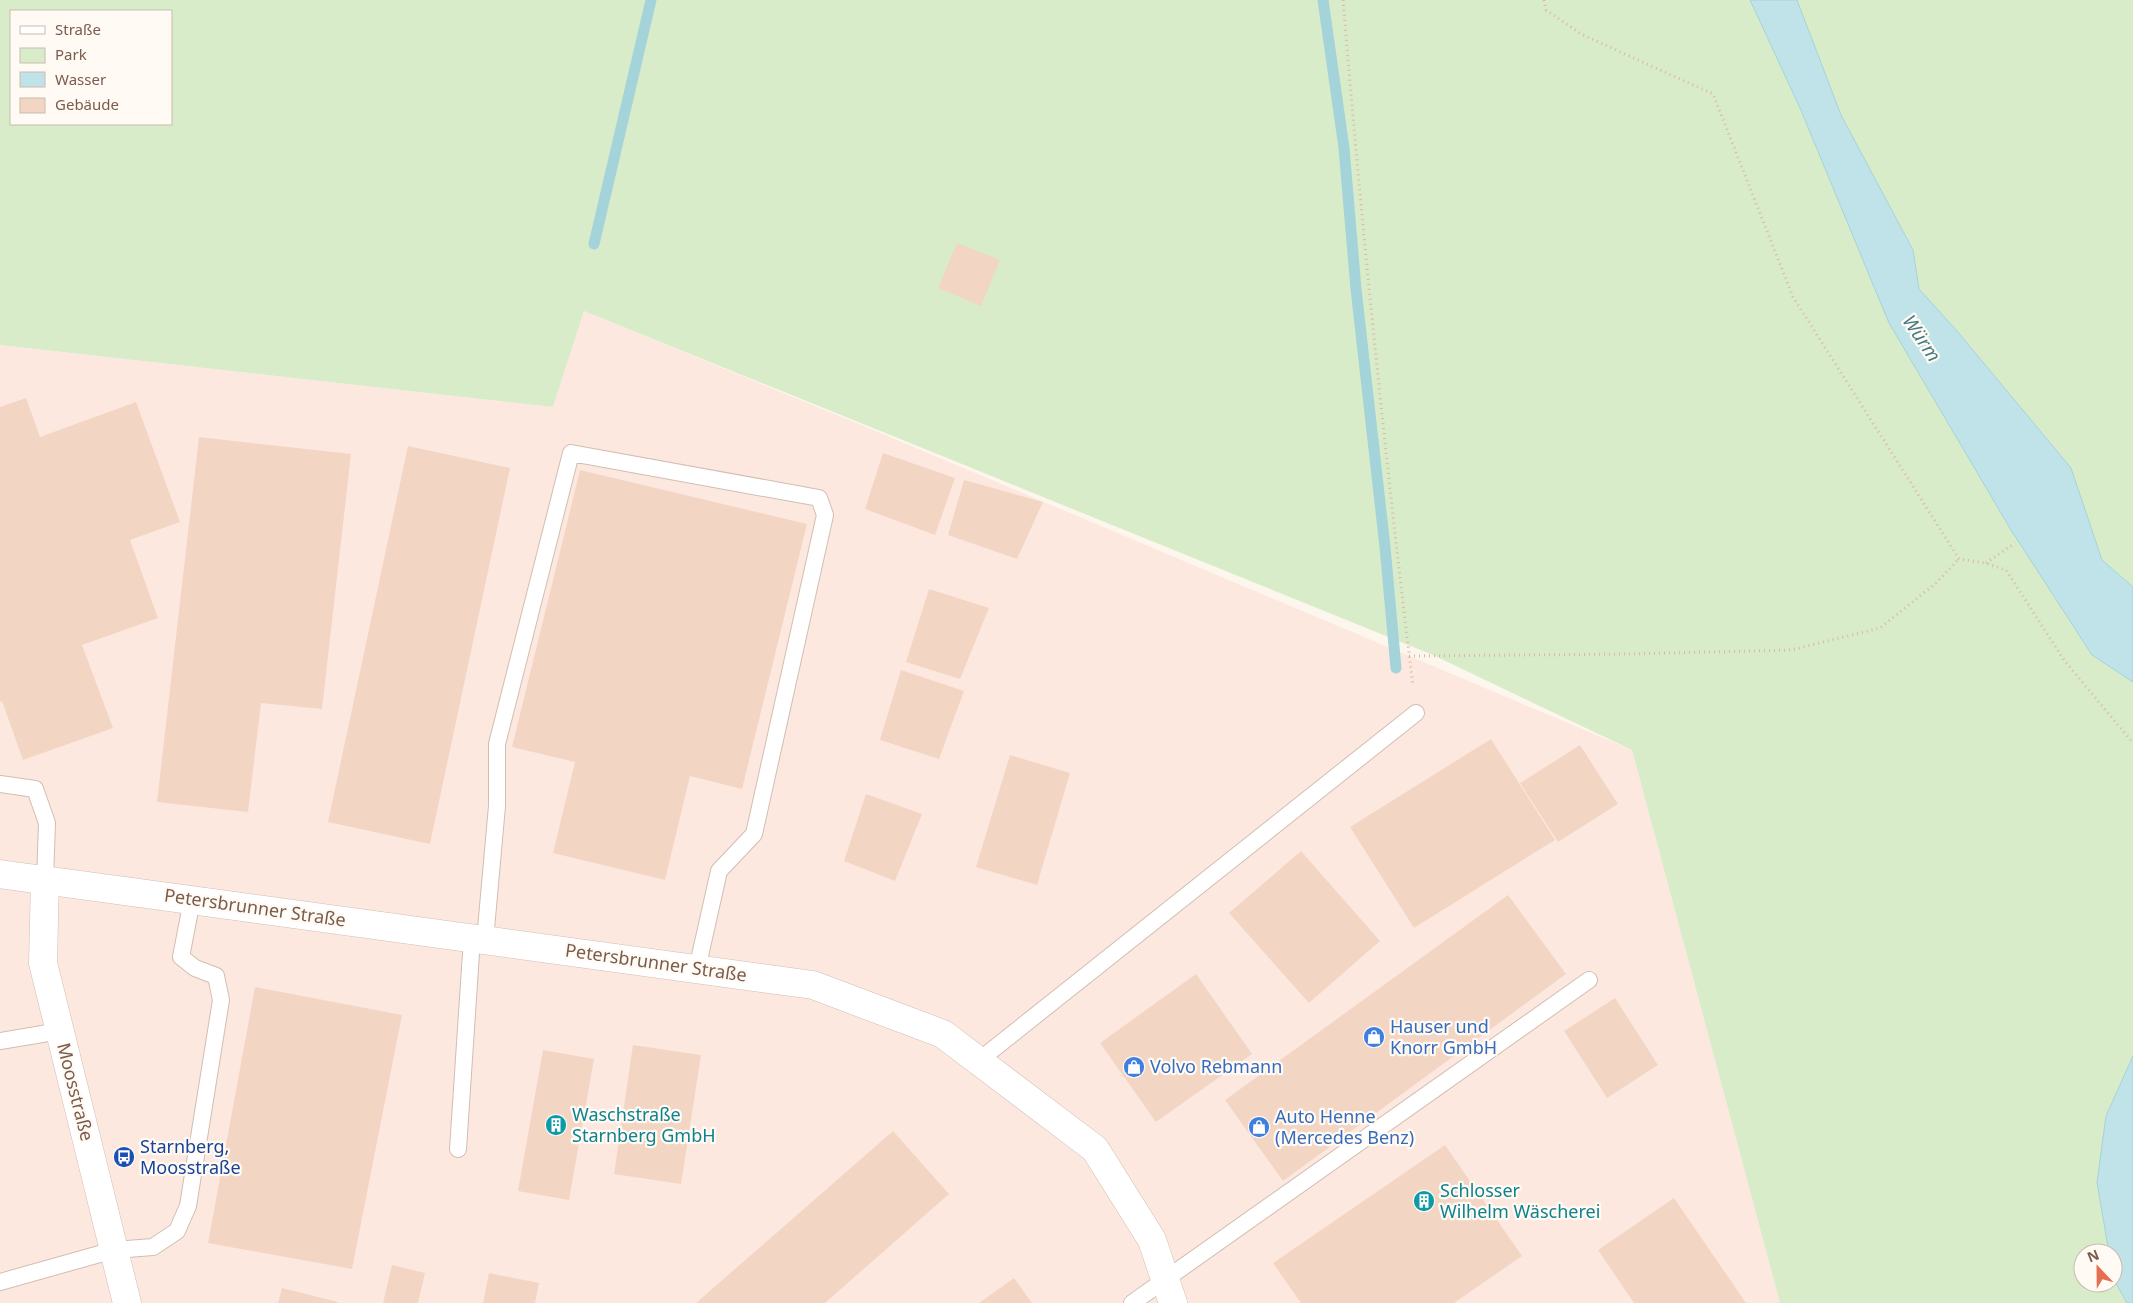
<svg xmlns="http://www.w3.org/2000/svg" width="2133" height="1303" viewBox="0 0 2133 1303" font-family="'Noto Sans',sans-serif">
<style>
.commercial{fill:#fde8e0}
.green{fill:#d8ecc9;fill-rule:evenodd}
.water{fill:#bfe3e8;stroke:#a5d3da}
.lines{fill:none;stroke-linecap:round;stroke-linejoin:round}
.stream{stroke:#a5d3da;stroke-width:11}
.building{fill:#f3d5c3}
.service-casing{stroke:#d1beb0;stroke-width:18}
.minor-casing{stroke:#d1beb0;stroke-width:29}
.path{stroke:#d9b8a5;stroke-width:3;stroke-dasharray:1 4;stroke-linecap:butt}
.service{stroke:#fff;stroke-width:16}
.minor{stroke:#fff;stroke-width:28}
.labels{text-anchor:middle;stroke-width:4.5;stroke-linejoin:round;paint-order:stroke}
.street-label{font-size:18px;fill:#7a5c4d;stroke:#fffaf3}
.shop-label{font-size:18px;fill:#366cbe;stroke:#fffaf3;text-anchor:start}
.culture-label{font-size:18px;fill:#0d838f;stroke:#fffaf3;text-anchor:start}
.transit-label{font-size:18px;fill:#164399;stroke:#fffaf3;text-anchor:start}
.water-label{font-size:19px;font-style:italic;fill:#437c86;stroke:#fffaf3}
</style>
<rect width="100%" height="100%" fill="#fdf6ec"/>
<path class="commercial" d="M584 311 871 429 1632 750 1780 1303H0V345L553 407Z"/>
<path class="green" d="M0 0H2133V1303H1780L1632 750 1433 655 584 311 553 407 0 345ZM11 11H171V124H11ZM2083 1253H2113V1283H2083Z"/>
<path class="water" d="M1750 0H1797L1841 115 1913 250 1919 289 1957 331 2071 468 2102 560 2133 587V682L2092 655 2011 530 1889 323 1800 108Z
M2133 1056V1303H2127L2113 1278V1253H2109L2097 1182 2106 1116Z"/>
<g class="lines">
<path class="stream" d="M1323 0 1344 148 1356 289 1385 547 1396 668
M594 244 651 0"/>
</g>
<path class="building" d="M957 243 1000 260 981 306 938 288Z
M26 398 40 437 136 402 180 522 130 540 158 618 82 645 113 728 23 760 2 701 0 702V407Z
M199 437 351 454 322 709 261 703 248 812 157 802Z
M408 446 510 468 430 844 328 822Z
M883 453 955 478 935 535 865 509Z
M580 470 807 524 742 789 690 776 665 880 553 853 575 762 512 747Z
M964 480 1043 502 1017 559 948 535Z
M929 589 989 608 960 679 906 662Z
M901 670 964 691 939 759 880 740Z
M1491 739 1555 840 1414 928 1350 827Z
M1580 745 1618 804 1558 842 1520 783Z
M1010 755 1070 773 1037 885 976 867Z
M866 794 922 814 895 881 844 861Z
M1301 851 1380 941 1309 1003 1229 913Z
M1508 895 1566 974 1283 1181 1225 1100Z
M1196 974 1252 1054 1156 1122 1100 1043Z
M255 987 402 1015 352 1269 208 1243Z
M1615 998 1658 1065 1607 1098 1564 1031Z
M633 1045 701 1055 681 1184 614 1174Z
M543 1050 594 1059 569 1200 518 1191Z
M893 1131 949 1194 825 1303H696Z
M1445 1145 1522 1256 1454 1303H1301L1273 1263Z
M1674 1198 1746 1303H1634L1598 1250Z
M392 1265 425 1273 418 1303H383Z
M489 1273 539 1283 535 1303H483Z
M1014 1278 1032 1303H979Z
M282 1288 338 1302 337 1303H278Z"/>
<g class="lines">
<g class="service-casing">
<path id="service" d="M0 784 35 789 47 823 45 879
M485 940 497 806V744L571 453 819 498 825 515 754 834 719 871 697 969
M0 1041 60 1031
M977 1062 1416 713
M458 1149 472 938
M0 1282 114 1250 153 1247 177 1231 188 1206 221 1000 216 976 195 968 181 957 192 900
M1132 1303 1589 980"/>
</g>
<g class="minor-casing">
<path id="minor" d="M0 874 813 985 943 1034 1095 1149 1152 1240 1173 1303
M45 879 43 963 127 1303"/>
</g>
<path class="path" d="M1343 0C1362 229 1385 458 1413 686
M1544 0 1546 10 1581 34 1713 94 1793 297 1959 559 1985 563 2006 570 2064 660 2133 743
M1986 563 2015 543
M1409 656 1629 654 1791 650 1880 628 1935 584 1959 559"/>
<use href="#service" class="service"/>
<use href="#minor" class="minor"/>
</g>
<defs>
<g id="shop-disc" transform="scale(1.125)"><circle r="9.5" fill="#3f7fe0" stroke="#fffaf3"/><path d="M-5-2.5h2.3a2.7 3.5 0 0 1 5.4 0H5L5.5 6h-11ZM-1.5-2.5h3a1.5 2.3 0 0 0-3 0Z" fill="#fff"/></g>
<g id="building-disc" transform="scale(1.125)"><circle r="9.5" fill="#0f9aa8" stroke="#fffaf3"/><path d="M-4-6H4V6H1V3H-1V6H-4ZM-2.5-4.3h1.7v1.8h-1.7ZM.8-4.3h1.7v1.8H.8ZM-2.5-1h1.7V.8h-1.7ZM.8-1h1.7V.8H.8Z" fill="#fff"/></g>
<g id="bus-disc" transform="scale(1.125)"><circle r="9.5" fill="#1a4fb4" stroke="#fffaf3"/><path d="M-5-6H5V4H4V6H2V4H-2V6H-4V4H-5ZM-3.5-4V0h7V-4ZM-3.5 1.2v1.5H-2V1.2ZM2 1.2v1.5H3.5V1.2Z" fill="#fff"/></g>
</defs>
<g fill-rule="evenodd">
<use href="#shop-disc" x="1374" y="1037"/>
<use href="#shop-disc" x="1134" y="1067"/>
<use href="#building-disc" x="556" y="1125"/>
<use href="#shop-disc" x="1259" y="1127"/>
<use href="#bus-disc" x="124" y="1157"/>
<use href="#building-disc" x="1424" y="1201"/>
</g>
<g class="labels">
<g class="street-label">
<text transform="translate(255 908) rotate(8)" y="6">Petersbrunner Straße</text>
<text transform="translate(656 963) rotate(8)" y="6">Petersbrunner Straße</text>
<text transform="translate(75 1092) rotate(76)" y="6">Moosstraße</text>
</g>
<g class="shop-label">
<text x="1390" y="1033">Hauser und<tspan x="1390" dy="21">Knorr GmbH</tspan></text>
<text x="1150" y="1073">Volvo Rebmann</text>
<text x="1275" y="1123">Auto Henne<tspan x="1275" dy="21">(Mercedes Benz)</tspan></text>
</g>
<g class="culture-label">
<text x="572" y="1121">Waschstraße<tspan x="572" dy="21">Starnberg GmbH</tspan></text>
<text x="1440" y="1197">Schlosser<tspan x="1440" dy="21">Wilhelm Wäscherei</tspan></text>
</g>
<g class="transit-label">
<text x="140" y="1153">Starnberg,<tspan x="140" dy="21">Moosstraße</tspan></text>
</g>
<g class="water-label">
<text transform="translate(1922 338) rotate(56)" y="7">Würm</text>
</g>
</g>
<rect x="10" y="10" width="162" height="115" fill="#fffaf3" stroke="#cabbb1"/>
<rect x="20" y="26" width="25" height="8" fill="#ffffff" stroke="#cabbb1"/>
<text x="55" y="35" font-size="15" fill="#7a5c4d">Straße</text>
<rect x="20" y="48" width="25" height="15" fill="#d8ecc9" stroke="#cabbb1"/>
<text x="55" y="60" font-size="15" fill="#7a5c4d">Park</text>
<rect x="20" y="72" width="25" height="15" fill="#bfe3e8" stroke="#cabbb1"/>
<text x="55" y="85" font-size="15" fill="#7a5c4d">Wasser</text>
<rect x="20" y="98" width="25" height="15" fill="#f3d5c3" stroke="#cabbb1"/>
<text x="55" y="110" font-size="15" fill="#7a5c4d">Gebäude</text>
<g transform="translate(2098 1268) rotate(338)"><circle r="24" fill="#fffaf3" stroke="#cabbb1"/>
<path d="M0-4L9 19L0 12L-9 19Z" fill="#e76f51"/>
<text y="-8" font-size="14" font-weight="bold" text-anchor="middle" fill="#7a5c4d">N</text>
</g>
</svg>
